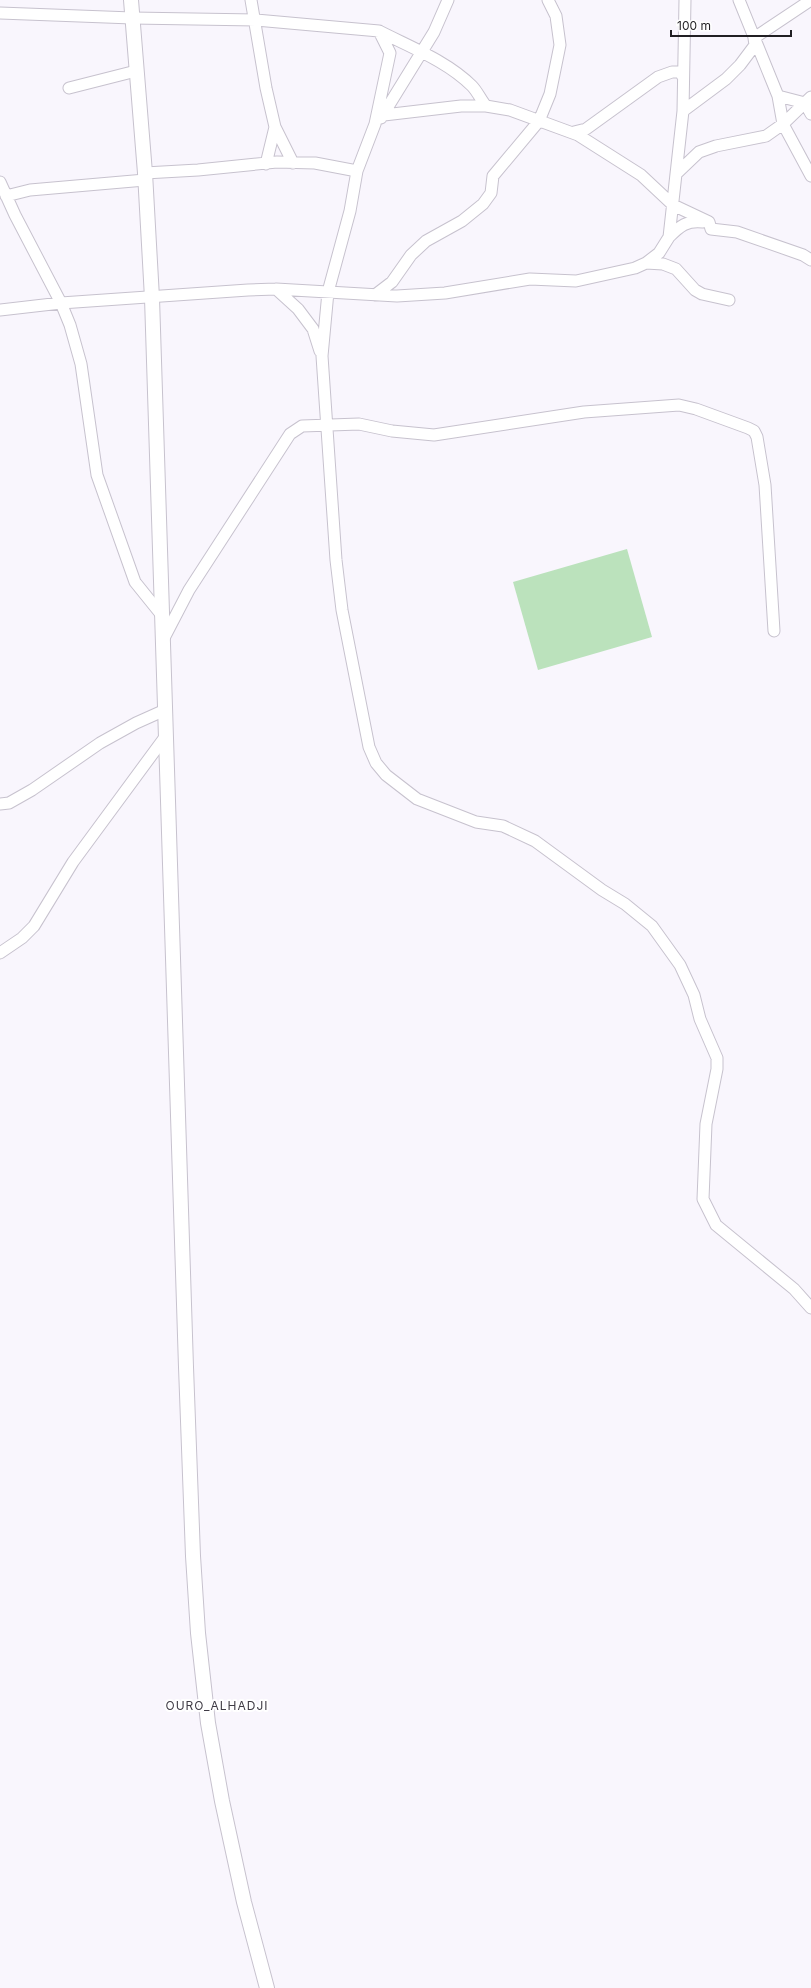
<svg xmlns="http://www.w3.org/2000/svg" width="811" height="1988" viewBox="0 0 811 1988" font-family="Inter,sans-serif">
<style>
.green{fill:#bbe2bc}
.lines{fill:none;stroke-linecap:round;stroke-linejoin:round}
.minor-casing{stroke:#c7c2ce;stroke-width:13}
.major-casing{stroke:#c7c2ce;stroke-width:16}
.minor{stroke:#fff;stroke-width:11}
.major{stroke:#fff;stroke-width:14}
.labels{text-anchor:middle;stroke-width:4;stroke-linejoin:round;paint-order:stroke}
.quarter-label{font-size:12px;letter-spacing:1px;fill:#3f3b45;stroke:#fff}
</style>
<rect width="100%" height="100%" fill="#f9f6fd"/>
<path class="green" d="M627 549 652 637 538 670 513 582Z"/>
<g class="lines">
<g class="minor-casing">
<path id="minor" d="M251 0 266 88 275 127 293 163
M739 0 778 96 783 124 811 176
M0 13 132 18 256 20 379 31 390 53 375 124 357 171 350 211 328 292 322 356 336 560 342 610 369 747 376 763 386 775 417 799 476 822 503 826 535 841 602 890 625 904 652 926 680 965 694 995 700 1019 717 1058V1069L706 1124 703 1199 716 1225 794 1289 811 1308
M379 31C410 47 447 61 472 86 477 91 481 100 486 106
M69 88 136 71
M778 96 805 103 811 114
M683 111 726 79 740 65 755 45 754 38 811 0
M384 115 461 106H486L510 110 578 135 641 175 673 205 709 222 711 229 737 232 803 255 811 260
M381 118 434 32 448 0
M574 132 586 129 658 77 672 72H680L683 77
M266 164 275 127
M145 173 198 170 277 162 315 163 357 171
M677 173 699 152 716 146 766 136 783 124 811 97
M0 182 15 215 61 303 70 325 81 364 97 475 135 582 160 613
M6 196 30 190 145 180
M669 237C680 226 687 220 703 222
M646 263 663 264 676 269 695 290 702 294 729 300
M276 289 298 309 313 329 320 351
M375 295 392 282 411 255 426 241 462 221 483 204 491 193 493 176 539 121 550 94 560 45 556 16 548 0
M0 310 61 303 248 290 276 289 397 296 445 293 530 279 576 281 635 268 646 263 659 253 669 237 683 111 685 0
M163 640 189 590 290 434 302 426 359 424 392 431 434 435 584 412 679 405 696 409 748 428 754 431 757 437 765 485 774 631
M0 804 9 803 32 790 100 743 136 723 165 710
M0 953 22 938 34 926 73 862 165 737"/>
</g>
<g class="major-casing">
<path id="major" d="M131 0 145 173 152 298 186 1367 193 1556 198 1633 208 1723 222 1801 244 1902 267 1988"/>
</g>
<use href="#minor" class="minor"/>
<use href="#major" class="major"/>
</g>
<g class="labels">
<g class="quarter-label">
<text x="217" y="1710">OURO_ALHADJI</text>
</g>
</g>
<path d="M671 30v6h120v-6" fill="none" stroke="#211f23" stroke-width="2"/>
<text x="677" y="30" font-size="12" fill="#211f23" stroke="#ffffff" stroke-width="3" paint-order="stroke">100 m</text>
</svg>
